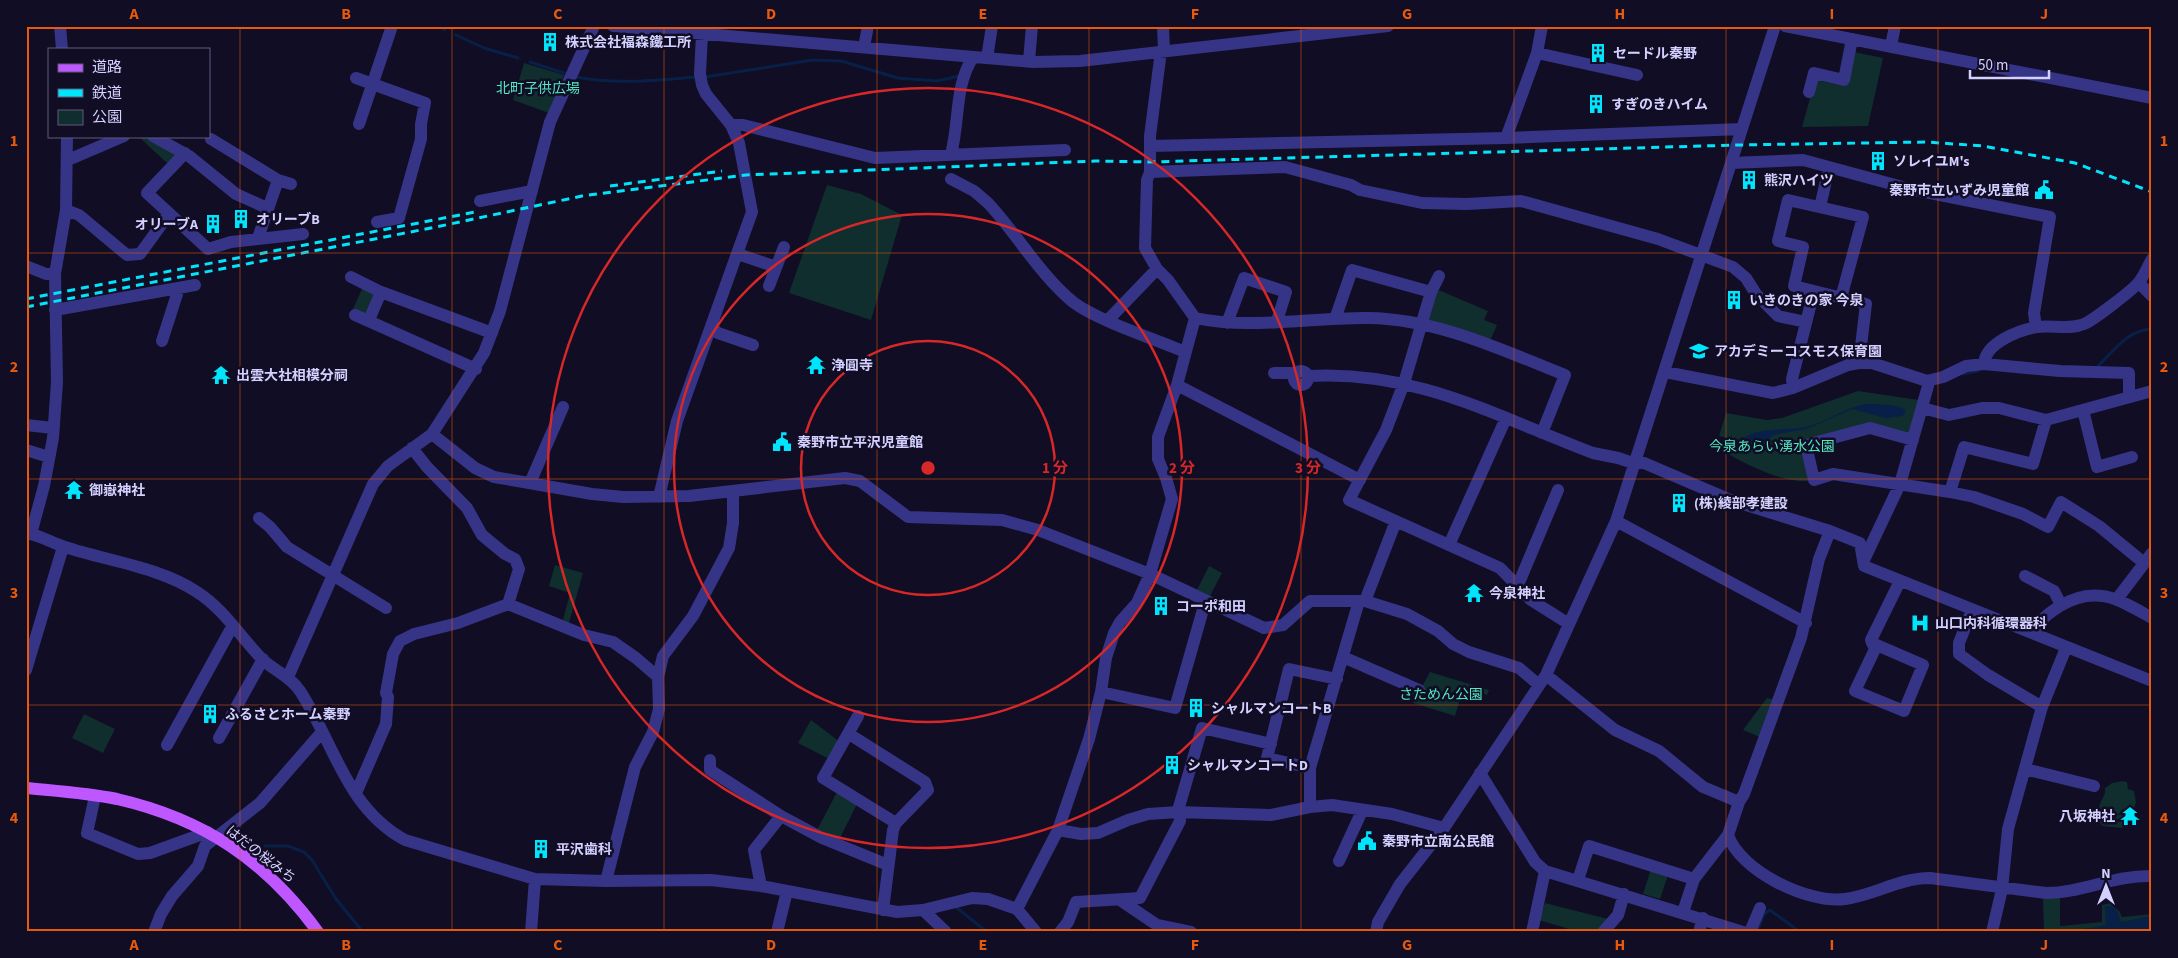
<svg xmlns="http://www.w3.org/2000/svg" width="2178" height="958" viewBox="0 0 2178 958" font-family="'Source Sans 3','Noto Sans JP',sans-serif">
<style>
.green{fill:#0f2e2d}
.water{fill:#082047}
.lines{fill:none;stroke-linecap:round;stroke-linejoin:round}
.stream{stroke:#082047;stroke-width:3}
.minor{stroke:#363486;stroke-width:12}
.major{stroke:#be57ff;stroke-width:12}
.rail{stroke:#00e5fb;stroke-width:3;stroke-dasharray:8 6;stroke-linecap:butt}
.grid{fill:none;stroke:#e8590c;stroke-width:1;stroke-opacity:0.55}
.ring{fill:none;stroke:#d62828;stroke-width:2.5}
.labels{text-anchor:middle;stroke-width:5;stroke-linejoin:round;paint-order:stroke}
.poi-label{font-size:14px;font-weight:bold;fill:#d4d0ff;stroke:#100d24;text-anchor:start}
.park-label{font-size:14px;fill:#54e7c0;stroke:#100d24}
.street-label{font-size:14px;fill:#d4d0ff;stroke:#100d24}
.centre{fill:#d62828;stroke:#100d24;stroke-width:2.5}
.ring-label{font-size:15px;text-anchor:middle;font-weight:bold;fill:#d62828;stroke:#100d24;stroke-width:5;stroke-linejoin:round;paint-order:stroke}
.neatline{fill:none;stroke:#e8590c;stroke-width:2}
.grid-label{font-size:16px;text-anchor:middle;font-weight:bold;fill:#e8590c}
</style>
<rect width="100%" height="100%" fill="#100d24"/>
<path class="green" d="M1854 52 1883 58 1868 126 1802 127 1815 80 1845 86Z
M524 63 564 75 549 113 513 100Z
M144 136 175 152 176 158 169 165 139 137Z
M827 185 861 194 902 215 871 320 789 293Z
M363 287 374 292 369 314 352 311Z
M1436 289 1488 311 1484 320 1497 325 1490 341 1429 322 1427 317Z
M1858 391 1919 400 1910 432 1906 434 1869 423 1801 442 1811 481C1782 483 1752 467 1728 454L1727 443 1724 437 1719 436 1726 413 1767 420 1782 418Z
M555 565 583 573 569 623 563 620 570 593 549 586Z
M1209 566 1222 573 1209 598 1196 592Z
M1430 672 1489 690 1487 695 1463 689 1455 716 1413 703Z
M1767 698 1776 700 1762 738 1743 730Z
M84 714 115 729 103 753 72 738Z
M811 720 840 742 829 759 798 743Z
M2123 781 2127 782 2128 789 2134 791 2136 802 2134 809H2123L2120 812 2126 824 2122 828 2102 826 2096 816 2100 809 2099 806 2105 793V788L2112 783Z
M837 792 857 804 839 840 817 830Z
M1651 869 1668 875 1660 899 1643 894Z
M2060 895V926L2102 922V905L2115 902 2122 917 2152 914V932H2044L2043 900 2045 897Z
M1545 903 1608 919 1595 932H1579L1539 920Z"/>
<path class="water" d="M1865 404C1878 404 1893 404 1905 409V413L1902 416 1885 418 1852 409 1807 429 1773 435 1764 443 1756 446 1745 438C1750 429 1788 429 1800 428 1824 425 1842 408 1865 404Z
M2115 905 2121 922 2152 916V932H2066L2106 925 2105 907Z"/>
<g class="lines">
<path class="stream" d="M438 26 445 30
M456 35 484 48 518 58
M530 62 564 73
M577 77C618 85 655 80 696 77
M705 77 813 60 841 61 898 78 937 81 959 76
M2098 366C2115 350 2127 330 2152 329
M1963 374 1978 371
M265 846H288L304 852 312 860 336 899 363 932
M956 907 987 932
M1757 932 1764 914 1770 910 1800 932"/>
<path class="minor" d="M60 26 62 49
M613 26 1033 62 1080 61 1388 26
M1163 26 1164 51
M1785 26 2152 98
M1891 46 1895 26
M864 47 868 26
M1161 51 1150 136V172L1147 180 1145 248 1157 269 1168 280 1195 318C1251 330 1312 317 1369 318 1437 319 1502 350 1565 375L1542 433
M1537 53 1637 75
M987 58 992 26
M1029 61 1032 26
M356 78 425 103 421 124V139L399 218 377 222
M1809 92 1814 73 1844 80 1852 39
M359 124 392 26
M731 125H743L875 158 1065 150
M153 136 189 156 236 194 267 208
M1506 138 1537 53 1542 26
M211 139 278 180 258 238
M1150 146 1506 138 1742 129
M185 153 147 193 208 249 231 242 303 234
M951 154C960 121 954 87 973 57
M68 160 124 136
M1731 163 1803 160 1910 189 2050 217 2034 313 2036 327
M1150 172 1285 167 1351 185 1360 190 1422 203 1467 204 1521 201 1658 239 1733 267 1746 278 1756 294 1778 316 1806 322
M951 179 974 191 988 203C1017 234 1040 275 1073 302 1098 321 1155 339 1185 352
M278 180 291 184
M480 201 532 191
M1820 207 1829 168
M66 210 79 215 127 255 140 254 169 214
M738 254 776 267
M26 266 46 274H55
M351 277 381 292 492 333
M2139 283 2152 296
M769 286 784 247
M1431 292 1439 276
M1841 298 1863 217 1788 200 1778 241 1803 247 1794 286 1866 304 1859 363
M55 310 195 285
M355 315 476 369
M1335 319 1352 270 1431 292 1404 383 1386 430 1349 500 1500 568 1531 600 1569 624
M369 320 381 292
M1108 320 1157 269
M1227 323 1244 278 1286 292 1277 321
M711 327 718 333 753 345
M162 341 179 288
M1984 364C1985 343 2019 330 2037 327 2052 325 2070 330 2084 324 2092 321 2133 290 2139 282 2144 276 2148 266 2152 259
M1294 378a7 7 0 1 1 14 0a7 7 0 1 1-14 0Z
M1665 372 1773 393 1793 388 1848 365 1859 363H1872L1927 381 1943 377 1966 366 1984 364 2060 371 2129 373V397
M1274 373H1296
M1308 376C1417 370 1495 416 1593 453L1618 458 1636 464
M1177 385 1360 480
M1793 388 1792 379 1814 291
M1922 408 1949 415 1982 408H1999L2046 420 2152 391
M2083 410 2097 467 2132 457
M26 425 53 428
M432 434 475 468 494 477 592 494 623 497 689 496 845 478 860 481 908 517 1002 520 1038 530 1150 574 1264 628 1283 625 1310 601H1365L1407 614 1438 631 1453 644 1469 652 1519 668 1539 685
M1913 440 1870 428 1806 445 1814 480 1833 474 1950 492 1974 497 2023 514 2048 527 2061 502 2099 526 2144 563
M412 448 427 467 467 508 482 535 505 554 515 559 519 569 508 604
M26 450 49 457
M1637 460 1733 501 1830 531 1860 543 1864 566 2152 681
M530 483 563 407
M1950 492 1964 447 2033 464 2046 420
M659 497 677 421 752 212 739 143 731 125 706 94 702 85 700 74 702 34 700 26
M259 518 270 527 287 547 386 608
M1616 521 1806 623
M26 533C40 535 52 543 65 547 108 561 159 567 197 592 224 609 241 638 263 660 275 671 291 677 300 691 334 743 346 808 405 840L535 879 606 881 711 880 761 886 897 912 923 910 972 898 988 899 1017 909 1036 932
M31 534 44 486 53 438 57 382 55 274 66 210 67 136
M1449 545 1506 418
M1864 560 1900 484 1928 386 1927 381
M2025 576 2054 591 2061 605
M1518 585 1558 490
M2117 599 2152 553
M1365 601 1396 521
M1972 610 1959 643V654L1988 675 2042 707
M2035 634C2041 618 2046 615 2060 606 2096 584 2120 600 2152 618
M1872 643 1923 665 1904 711 1855 691 1875 649 1871 640 1900 581
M1343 657 1419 690
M26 670 63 547
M1546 675 1615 730 1659 751 1703 787 1739 802
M288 677 373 484 388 466 432 434 484 353 500 311 550 122 594 26
M1101 692 1175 708 1204 606
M858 716 823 778 896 823 893 830 883 910
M849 734 925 782 928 790 896 823
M219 738 263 659
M167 745 232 627
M710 760V770L781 816 822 838 888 865
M1310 768 1267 758 1289 669 1337 679
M2025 769 2094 786
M1480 773 1535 862 1545 871 1743 932
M356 793 386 724 388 697 386 693 393 654 400 641 414 634 458 623 508 604 584 635 613 642 636 658 658 677
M95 796 87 833 138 854 150 853 208 832
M1310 807V768L1359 601
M1058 830 1081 834 1098 833 1128 820 1148 814 1178 812 1271 815 1310 807 1332 805 1392 814 1444 828
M1728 835C1740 871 1808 904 1845 899 1875 895 1899 878 1930 878L2046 893C2082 893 2114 875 2152 876
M1339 861 1362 811
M1578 880 1589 846 1694 879
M606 881 635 767 653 732 659 709 658 677 663 656 693 616 729 548 733 523V491
M761 886 754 850 781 816
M1120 900 1157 925 1191 932
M1017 909 1058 830 1089 739 1101 692 1106 658 1114 633 1120 622 1137 603 1150 574 1172 499 1166 478 1158 459V437L1177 385 1195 318
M923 910 946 932
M1683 912 1694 879 1728 835 1739 802 1744 794 1801 638 1819 559 1830 531
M154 932 161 914 172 896 198 866 205 846 260 803 321 733
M531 932 535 879
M777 932 787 891
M1060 932 1068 922 1076 902 1140 898 1180 821 1179 807 1202 728 1271 744
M1376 932 1378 922 1400 884 1444 828 1546 675 1616 521 1775 26
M1532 932 1545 871
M1603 932 1618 915 1624 894
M1699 932 1703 918
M1750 932 1760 908
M1992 932 2002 889 2008 829 2042 707 2066 648"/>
<path class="major" d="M26 788C56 791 87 793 117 799 204 819 265 860 318 932"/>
<path class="rail" d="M610 186 722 171
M26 299 475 212
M26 307 436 227 582 196 746 175 1095 161 1149 162 1737 145 1926 142 1983 146 2075 163 2152 192"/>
</g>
<path class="grid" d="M240 26V932M452 26V932M664 26V932M877 26V932M1089 26V932M1301 26V932M1514 26V932M1726 26V932M1938 26V932M26 253H2152M26 479H2152M26 705H2152"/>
<g class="ring">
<circle cx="928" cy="468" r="127"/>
<circle cx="928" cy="468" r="254"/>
<circle cx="928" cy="468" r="380"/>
</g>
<defs>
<g id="building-bare" transform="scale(1.5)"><path d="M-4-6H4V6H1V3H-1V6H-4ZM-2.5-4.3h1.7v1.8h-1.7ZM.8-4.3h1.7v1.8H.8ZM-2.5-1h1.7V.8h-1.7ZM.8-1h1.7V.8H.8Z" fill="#00e5fb" stroke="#100d24" stroke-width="2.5" paint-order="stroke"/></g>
<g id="civic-bare" transform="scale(1.5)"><path d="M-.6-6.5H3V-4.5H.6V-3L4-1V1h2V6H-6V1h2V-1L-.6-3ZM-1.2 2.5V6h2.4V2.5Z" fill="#00e5fb" stroke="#100d24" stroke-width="2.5" paint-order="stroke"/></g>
<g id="school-bare" transform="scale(1.5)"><path d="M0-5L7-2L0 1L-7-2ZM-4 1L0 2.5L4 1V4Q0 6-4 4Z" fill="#00e5fb" stroke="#100d24" stroke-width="2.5" paint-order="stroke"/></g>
<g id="temple-bare" transform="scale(1.5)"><path d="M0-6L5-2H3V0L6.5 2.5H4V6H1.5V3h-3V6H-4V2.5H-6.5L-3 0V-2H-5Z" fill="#00e5fb" stroke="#100d24" stroke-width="2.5" paint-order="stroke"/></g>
<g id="hospital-bare" transform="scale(1.5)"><path d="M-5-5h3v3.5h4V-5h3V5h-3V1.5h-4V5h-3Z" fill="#00e5fb" stroke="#100d24" stroke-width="2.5" paint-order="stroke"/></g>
</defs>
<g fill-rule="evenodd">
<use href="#building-bare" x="550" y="42"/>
<use href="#building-bare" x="1598" y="53"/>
<use href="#building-bare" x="1596" y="104"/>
<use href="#building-bare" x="1878" y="161"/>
<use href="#building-bare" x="1749" y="180"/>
<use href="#civic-bare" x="2044" y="190"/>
<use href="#building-bare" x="241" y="219"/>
<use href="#building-bare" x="213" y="224"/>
<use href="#building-bare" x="1734" y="300"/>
<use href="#school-bare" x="1699" y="351"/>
<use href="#temple-bare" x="816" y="365"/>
<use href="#temple-bare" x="221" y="375"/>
<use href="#civic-bare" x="782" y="442"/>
<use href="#temple-bare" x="74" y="490"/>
<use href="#building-bare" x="1679" y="503"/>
<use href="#temple-bare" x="1474" y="593"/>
<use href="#building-bare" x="1161" y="606"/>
<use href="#hospital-bare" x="1920" y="623"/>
<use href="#building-bare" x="1196" y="708"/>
<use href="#building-bare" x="210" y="714"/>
<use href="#building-bare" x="1172" y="765"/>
<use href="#temple-bare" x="2130" y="816"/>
<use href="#civic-bare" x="1367" y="841"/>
<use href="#building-bare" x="541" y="849"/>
</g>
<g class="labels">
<g class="poi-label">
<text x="565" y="47">株式会社福森鐵工所</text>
<text x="1613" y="58">セードル秦野</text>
<text x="1611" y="109">すぎのきハイム</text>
<text x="1893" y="166">ソレイユM's</text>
<text x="1764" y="185">熊沢ハイツ</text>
<text x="2029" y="195" text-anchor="end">秦野市立いずみ児童館</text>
<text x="256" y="224">オリーブB</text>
<text x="198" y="229" text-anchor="end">オリーブA</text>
<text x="1749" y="305">いきのきの家 今泉</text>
<text x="1714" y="356">アカデミーコスモス保育園</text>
<text x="831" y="370">浄圓寺</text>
<text x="236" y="380">出雲大社相模分祠</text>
<text x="797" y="447">秦野市立平沢児童館</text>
<text x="89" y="495">御嶽神社</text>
<text x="1694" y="508">(株)綾部孝建設</text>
<text x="1489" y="598">今泉神社</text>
<text x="1176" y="611">コーポ和田</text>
<text x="1935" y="628">山口内科循環器科</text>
<text x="1211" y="713">シャルマンコートB</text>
<text x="225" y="719">ふるさとホーム秦野</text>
<text x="1187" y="770">シャルマンコートD</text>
<text x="2115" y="821" text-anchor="end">八坂神社</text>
<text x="1382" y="846">秦野市立南公民館</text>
<text x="556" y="854">平沢歯科</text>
</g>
<g class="park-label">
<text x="538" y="93">北町子供広場</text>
<text x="1772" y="451">今泉あらい湧水公園</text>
<text x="1441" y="699">さためん公園</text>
</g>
<g class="street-label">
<text transform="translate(261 854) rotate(38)" y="5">はだの桜みち</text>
</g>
</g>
<circle cx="928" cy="468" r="8" class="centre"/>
<g class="ring-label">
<text x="1055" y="473">1 分</text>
<text x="1182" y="473">2 分</text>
<text x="1308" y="473">3 分</text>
</g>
<rect width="2178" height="958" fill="none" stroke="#100d24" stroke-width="55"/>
<rect x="48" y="48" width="162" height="90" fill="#100d24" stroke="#5e5b7c"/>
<rect x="58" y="64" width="25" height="8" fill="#be57ff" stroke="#5e5b7c"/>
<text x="92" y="72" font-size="15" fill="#d4d0ff">道路</text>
<rect x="58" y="89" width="25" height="8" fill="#00e5fb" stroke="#5e5b7c"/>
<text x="92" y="98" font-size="15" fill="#d4d0ff">鉄道</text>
<rect x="58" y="110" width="25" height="15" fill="#0f2e2d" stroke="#5e5b7c"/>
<text x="92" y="122" font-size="15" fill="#d4d0ff">公園</text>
<g transform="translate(2106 886)" stroke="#100d24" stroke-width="4" paint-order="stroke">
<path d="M0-4L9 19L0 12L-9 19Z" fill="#d4d0ff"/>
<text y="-8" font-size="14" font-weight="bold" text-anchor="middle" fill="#d4d0ff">N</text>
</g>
<path d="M1970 70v8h79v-8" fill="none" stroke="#d4d0ff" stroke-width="2.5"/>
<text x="1978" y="70" font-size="15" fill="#d4d0ff" stroke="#100d24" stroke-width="4" paint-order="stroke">50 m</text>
<rect x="28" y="28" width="2122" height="902" class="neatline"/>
<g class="grid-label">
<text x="134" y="19">A</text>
<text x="346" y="19">B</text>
<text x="558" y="19">C</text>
<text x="771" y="19">D</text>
<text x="983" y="19">E</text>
<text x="1195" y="19">F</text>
<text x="1407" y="19">G</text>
<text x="1620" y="19">H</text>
<text x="1832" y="19">I</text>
<text x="2044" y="19">J</text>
<text x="14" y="146">1</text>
<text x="2164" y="146">1</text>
<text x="14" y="372">2</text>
<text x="2164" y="372">2</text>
<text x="14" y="598">3</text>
<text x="2164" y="598">3</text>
<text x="14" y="823">4</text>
<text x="2164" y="823">4</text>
<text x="134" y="950">A</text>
<text x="346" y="950">B</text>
<text x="558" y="950">C</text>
<text x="771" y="950">D</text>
<text x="983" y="950">E</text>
<text x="1195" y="950">F</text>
<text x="1407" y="950">G</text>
<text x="1620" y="950">H</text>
<text x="1832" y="950">I</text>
<text x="2044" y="950">J</text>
</g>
</svg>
